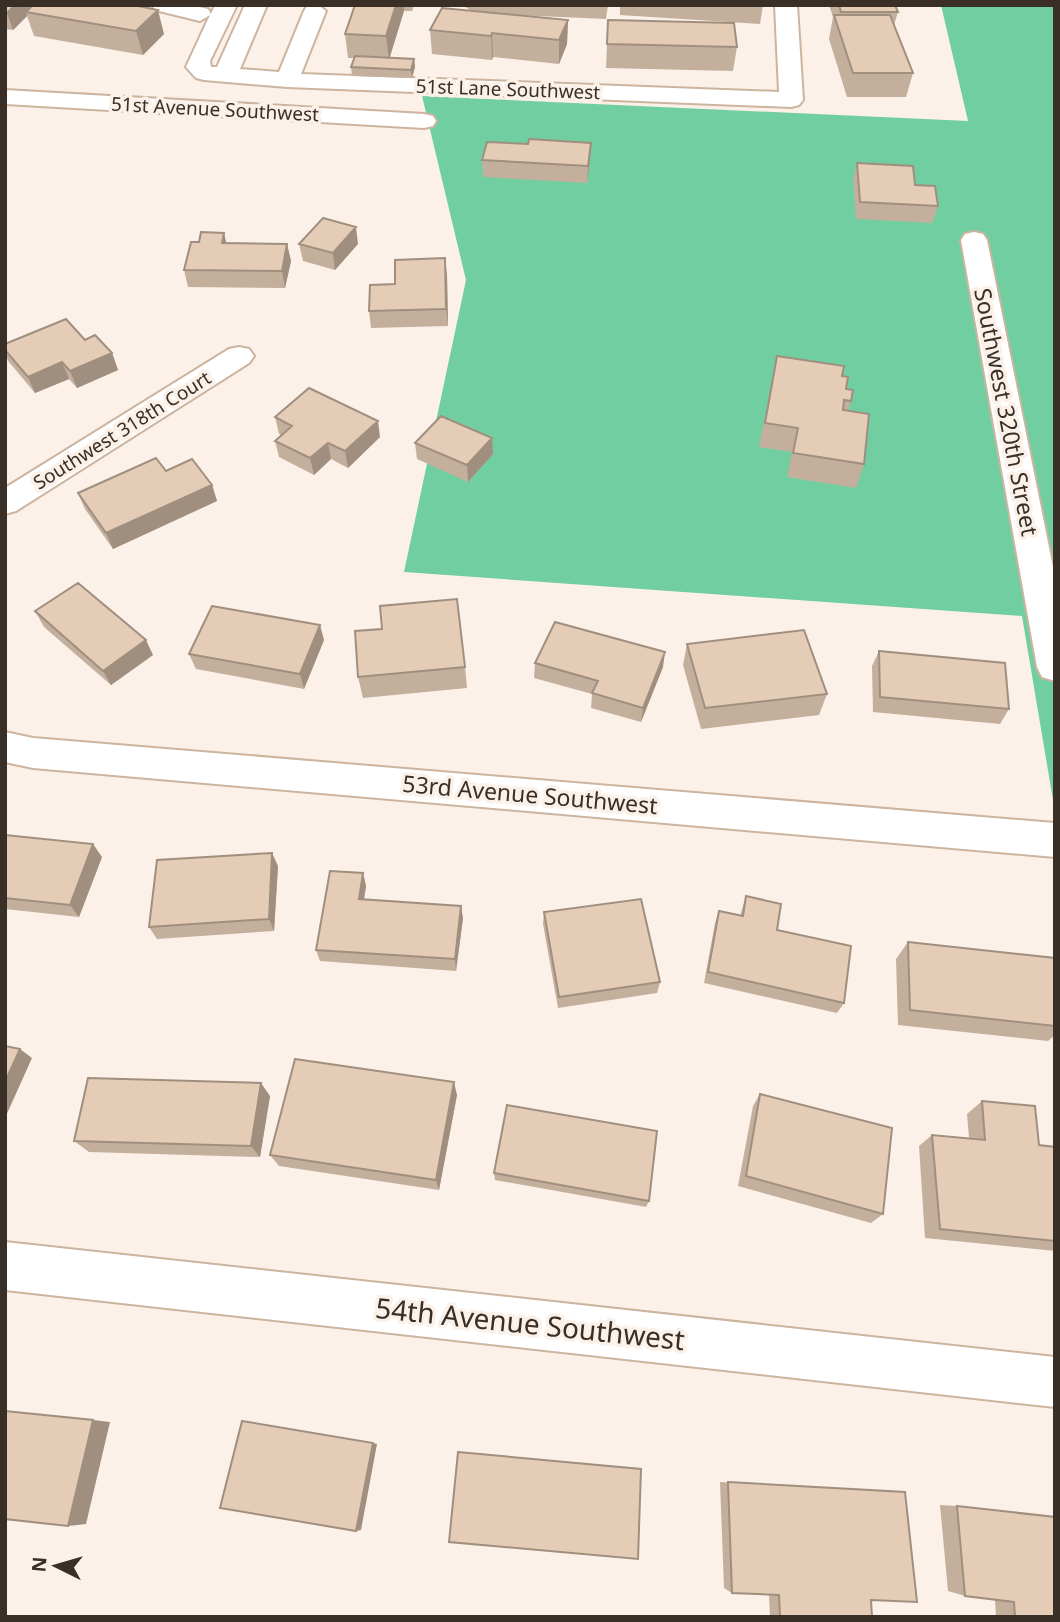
<svg xmlns="http://www.w3.org/2000/svg" width="1060" height="1622" viewBox="0 0 1060 1622" font-family="'Noto Sans',sans-serif">
<style>
.forest{fill:#71cea1}
.lines{fill:none;stroke-linecap:round;stroke-linejoin:round}
.minor-casing{stroke:#cdb49f;stroke-width:4}
.minor{fill:#fff;fill-rule:evenodd}
.wall{fill:#c4af9d}
.shaded-wall{fill:#a08f7f}
.building{fill:#e4ccb6;stroke:#a08f7f;stroke-width:2}
.labels{text-anchor:middle;stroke-width:7;stroke-linejoin:round;paint-order:stroke}
.far-street-label{font-size:19px;fill:#392f27;stroke:#fbf1e8}
.street-label{font-size:23px;fill:#392f27;stroke:#fbf1e8}
.near-street-label{font-size:28px;fill:#392f27;stroke:#fbf1e8}
</style>
<rect width="100%" height="100%" fill="#fbf1e8"/>
<path class="forest" d="M941 5H1055V812L1022 616 404 572 466 280 422 96 968 121Z"/>
<g class="lines">
<g class="minor-casing">
<path id="minor" d="M152 5H191L208 9 211 14 215 5H237L210 61 211 67H217L245 5H267L240 69 279 72 304 11 307 6 318 5 326 11 301 74 779 92 775 5H797L803 100 799 105 791 107 287 87 204 80 196 78 186 67 210 15 200 21 155 10Z
M5 90 424 114 433 116 436 121 433 126 424 128 5 104Z
M974 232 983 234 987 240 1055 577V681L1042 677 1037 667 961 240 965 234Z
M239 347 249 349 254 356 249 363 16 511 5 514V488L229 349Z
M5 732 33 738 1055 823V857L33 768 5 762Z
M5 1242 1055 1357V1407L5 1290Z"/>
</g>
<use href="#minor" class="minor"/>
</g>
<path class="wall" d="M5 5 164 34 143 55 34 36 27 16 13 30 5 29Z
M341 5H414L412 11H404L389 58 414 59 415 67 412 78 352 76 351 67 354 58H348L345 34 354 6Z
M462 5H608L606 19 514 15 568 20 567 44 559 64 493 57 492 60 432 54 430 30 472 11Z
M620 5H763L760 24 620 15Z
M829 5H895L898 12 894 25 913 73 906 97H847L829 39 833 17Z
M608 20 737 47 733 71 606 68Z
M482 160H590L587 183 483 177Z
M857 163 938 206 932 223 856 219 853 180Z
M199 242 287 244 291 261 285 288 188 287 184 270Z
M299 244H358L335 270 303 261Z
M447 275 448 326 371 328 369 311 395 284Z
M5 344 112 353 118 370 77 388 69 379 35 393 9 362 5 355Z
M777 356 842 376 851 401 848 411 864 464 856 488 787 477 792 452 759 447Z
M275 417 380 437 348 468 331 459 314 475 279 457 275 441 281 435 279 434Z
M492 438 493 454 468 482 417 459 415 443Z
M166 471 212 485 217 501 113 549 85 509 78 493Z
M35 611 153 655 111 685 44 627Z
M324 640 304 689 196 669 189 654Z
M687 644 827 694 819 715 701 729 683 665Z
M879 651 1009 709 1000 724 873 712 872 666Z
M535 663 663 667 641 722 591 708 592 694 534 678Z
M465 667 467 688 363 698 358 677Z
M5 835 102 857 79 917 5 909Z
M278 866 274 931 157 939 149 927Z
M363 873 366 886 364 899 463 918 456 971 320 961 316 950Z
M746 896 844 1003 837 1013 704 983 715 923 719 911 740 916Z
M544 912 660 982 657 993 558 1008 543 924Z
M908 942 1055 958V1035L1048 1041 898 1025 896 959Z
M760 1094 883 1214 871 1223 738 1186 753 1106Z
M457 1095 439 1190 279 1166 270 1155Z
M270 1096 260 1157 89 1152 74 1141Z
M982 1101 1039 1145 1055 1147V1251L925 1238 919 1146 932 1135 969 1138 967 1114Z
M494 1173 649 1201 646 1207 495 1180Z
M720 1482 905 1492 871 1600 872 1617H770L769 1595 732 1593 724 1588Z
M940 1505 957 1506 1055 1617H996L995 1600 965 1596 948 1591Z"/>
<path class="shaded-wall" d="M15 5H35L26 12 27 16 13 30 7 13Z
M396 5H404V11L389 60 386 36Z
M158 10 164 34 143 55 136 31Z
M568 20 567 44 559 64V40Z
M492 33 493 57 492 60 491 36Z
M414 59 415 67 412 78 411 70Z
M591 143 590 160 587 183 588 166Z
M356 227 358 244 335 270 333 253Z
M224 233 228 250 222 243Z
M287 244 291 261 285 288 282 271Z
M445 258 447 275 448 326 446 309Z
M112 353 118 370 77 388 70 371Z
M62 362 69 379 35 393 28 377Z
M378 421 380 437 348 468 345 451Z
M492 438 493 454 468 482 467 465Z
M328 443 331 459 314 475 310 458Z
M212 485 217 501 113 549 106 533Z
M320 625 324 640 304 689 300 674Z
M146 640 153 655 111 685 103 671Z
M665 652 663 667 641 722 643 708Z
M93 844 102 857 79 917 70 905Z
M272 853 278 866 274 931 269 919Z
M363 873 366 886 362 911 359 899Z
M461 906 463 918 456 971 455 959Z
M20 1049 32 1058 5 1118V1082Z
M454 1082 457 1095 439 1190 436 1180Z
M261 1083 270 1096 260 1157 251 1146Z
M93 1420 110 1422 86 1524 68 1526Z
M373 1443 377 1444 361 1530 356 1531Z"/>
<path class="building" d="M5 5H15L7 13H5Z
M33 5H133L158 10 136 31 26 12Z
M355 5H396L386 36 345 34Z
M839 5H895L898 12H841Z
M442 8 568 20 559 40 492 33 491 36 430 30Z
M834 15H890L913 73H853Z
M608 20 734 23 737 47 607 44Z
M355 56 414 59 411 70 351 67Z
M529 139 591 143 588 166 482 160 487 142 528 144Z
M857 163 913 166 915 185 935 186 938 206 860 202Z
M323 218 356 227 333 253 299 244Z
M201 232 224 233 222 243 287 244 282 271 184 270 191 242H199Z
M445 258 446 309 369 311 370 285 395 284V260Z
M66 319 85 340 95 335 112 353 70 371 62 362 28 377 5 350V344Z
M777 356 844 366 842 376 848 377 846 389 853 390 851 401 844 400 843 410 869 414 864 464 793 453 798 428 765 423Z
M309 388 378 421 345 451 328 443 310 458 275 441 292 426 275 417Z
M441 416 492 438 467 465 415 443Z
M156 458 166 471 192 459 212 485 106 533 78 493Z
M78 583 146 640 103 671 35 611Z
M457 599 465 667 358 677 355 631 382 629 380 606Z
M212 606 320 625 300 674 189 654Z
M555 622 665 652 643 708 592 693 598 681 535 663Z
M804 630 827 694 705 708 687 644Z
M879 651 1005 663 1009 709 880 697Z
M5 835 93 844 70 905 5 898Z
M272 853 269 919 149 927 157 860Z
M330 871 363 873 359 899 461 906 455 959 316 950Z
M746 896 781 904 777 930 851 946 844 1003 708 972 719 911 743 916Z
M641 899 660 982 559 997 544 912Z
M908 942 1055 958V1026L910 1010Z
M5 1046 20 1049 5 1082Z
M295 1059 454 1082 436 1180 270 1155Z
M88 1078 261 1083 251 1146 74 1141Z
M760 1094 892 1128 883 1214 746 1176Z
M982 1101 1035 1106 1039 1145 1055 1147V1241L940 1229 932 1135 985 1140Z
M507 1105 657 1131 649 1201 494 1173Z
M5 1411 93 1420 68 1526 5 1519Z
M242 1421 373 1443 356 1531 220 1508Z
M458 1452 641 1469 638 1559 449 1542Z
M728 1482 905 1492 917 1602 871 1600 872 1617H780L779 1595 732 1593Z
M957 1506 1055 1517V1617H1015L1014 1602 965 1596Z"/>
<g class="labels">
<g class="far-street-label">
<text transform="translate(508 89) rotate(2)" y="7">51st Lane Southwest</text>
<text transform="translate(215 109) rotate(3)" y="7">51st Avenue Southwest</text>
<text transform="translate(122 430) rotate(-32)" y="7">Southwest 318th Court</text>
</g>
<g class="street-label">
<text transform="translate(1006 412) rotate(79)" y="8">Southwest 320th Street</text>
<text transform="translate(530 795) rotate(5)" y="8">53rd Avenue Southwest</text>
</g>
<g class="near-street-label">
<text transform="translate(530 1324) rotate(6)" y="10">54th Avenue Southwest</text>
</g>
</g>
<rect width="1060" height="1622" fill="none" stroke="#392f27" stroke-width="14"/>
<g transform="translate(56 1566) rotate(275)" stroke="#fbf1e8" stroke-width="5" paint-order="stroke">
<path d="M0-5L12 26L0 18L-12 26Z" fill="#392f27"/>
<text y="-10" font-size="19" font-weight="bold" text-anchor="middle" fill="#392f27">N</text>
</g>
</svg>
